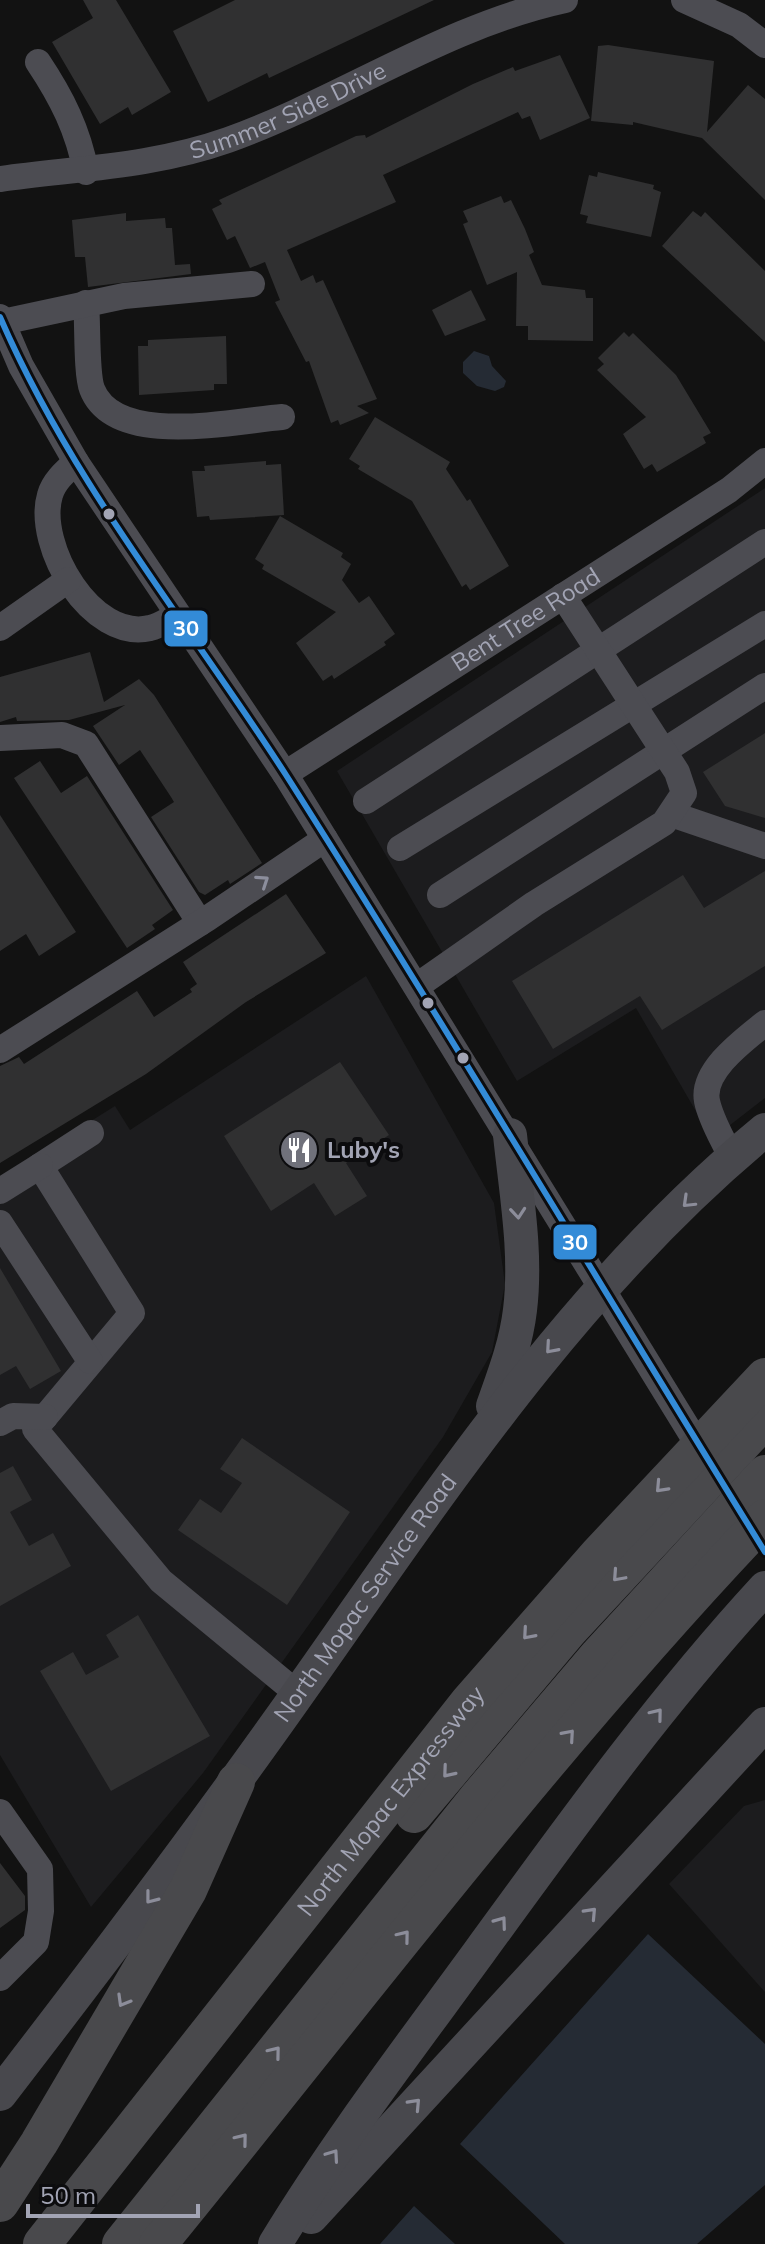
<svg xmlns="http://www.w3.org/2000/svg" width="765" height="2244" viewBox="0 0 765 2244" font-family="Mulish,sans-serif">
<style>
.built{fill:#1c1c1e}
.water{fill:#252b34}
.building{fill:#303031}
.lines{fill:none;stroke-linecap:round;stroke-linejoin:round}
.minor{stroke:#4c4c52;stroke-width:26}
.major{stroke:#48484d;stroke-width:34}
.highway{stroke:#49494c;stroke-width:38}
.bus-1-casing{stroke:#0c0c0e;stroke-width:12}
.bus-1{stroke:#338bd7;stroke-width:6}
.oneway{stroke:#8c8e9c}
.oneway2{stroke:#8c8d9a}
.bus-dot{fill:#a2a4b4;stroke:#0c0c0e;stroke-width:3}
.labels{text-anchor:middle;stroke-width:8;stroke-linejoin:round;paint-order:stroke}
.street-label{font-size:24px;fill:#a2a4b4;stroke:#0c0c0e}
.poi-label{font-size:24px;font-weight:bold;fill:#a2a4b4;stroke:#0c0c0e;text-anchor:start}
.line-badge{stroke:#0c0c0e;stroke-width:3}
.badge-label{font-size:22px;text-anchor:middle;font-weight:bold;fill:#fff}
</style>
<rect width="100%" height="100%" fill="#121212"/>
<path class="built" d="M765 488V1098L712 1139 636 1008 517 1081 337 771Z
M366 976 494 1203 505 1284 492 1352 443 1437 203 1773 91 1907 0 1755V1178L115 1106 130 1130Z
M765 1800V1992L669 1884 744 1806Z"/>
<path class="water" d="M474 351 489 356 492 366 506 381 504 387 495 391 477 386 463 373V362Z
M648 1934 765 2044V2185L697 2244H565L460 2144Z
M414 2206 455 2244H380Z"/>
<path class="building" d="M83 0H116L171 92 132 115 128 107 100 124 52 42 93 18Z
M235 0H434L269 78 267 73 208 102 173 31Z
M608 45 714 61 707 132 748 85 765 99V200L702 138 633 122V125L591 121 598 46Z
M560 55 590 118 540 140 530 116 522 119 518 112 383 175 396 202 287 250 301 281 313 275 316 283 323 280 377 399 357 406 369 413 340 425 338 420 331 423 309 361 306 362 275 302 280 300 265 262 250 268 235 236 227 240 212 209 222 204 219 200 356 136 365 135 366 138 473 84 513 67 515 71Z
M598 172 654 185 653 189 661 192 651 237 586 223 588 216 580 214 589 175 597 177Z
M501 196 504 203 511 200 525 229 534 252 529 255 542 285 585 290 586 298H593V341L528 340V326H516L517 272 487 285 463 224 468 222 463 211Z
M693 211 701 217 705 212 765 271V342L662 246Z
M126 213V221L165 218 166 228H172L175 265 190 264 191 274 88 287 85 257H75L72 220Z
M471 290 486 320 445 336 432 310Z
M624 332 629 337 633 333 676 375 711 433 703 437 706 443 657 472 652 464 644 469 623 434 646 417 597 370 604 364 598 358Z
M226 336 227 384H214V390L139 395 138 346H148V340Z
M375 417 450 462 446 469 467 501 470 499 509 566 470 590 466 584 462 587 412 501 358 469 360 466 349 459Z
M266 461V465L281 464 284 515 210 520 209 516 197 517 192 471H205L204 466Z
M280 516 343 553 341 557 351 564 342 580 359 603 369 596 395 634 384 642 386 645 334 679 332 675 323 681 296 643 336 612 262 569 264 565 255 559Z
M90 652 104 702 139 679 154 695 262 863 230 884 228 880 205 895 199 892 151 817 174 802 171 797 140 750 119 765 93 726 125 705 69 720 17 721 16 717 0 722V677Z
M765 733V818L725 806 703 772Z
M40 761 61 793 87 776 173 910 152 925 155 929 127 948 14 778Z
M0 815 76 932 39 956 26 934 0 951Z
M765 871V966L662 1030 640 996 553 1049 512 981 683 875 704 908Z
M286 894 326 953 246 1002 146 1074 0 1163V1066L19 1057 24 1064 137 991 154 1017 192 992 190 989 197 984 183 962Z
M340 1062 389 1135 346 1163 367 1196 335 1216 314 1183 271 1211 224 1136Z
M0 1268 61 1371 30 1389 16 1366 0 1375Z
M242 1438 350 1512 287 1605 178 1530 200 1499 221 1513 242 1483 220 1469Z
M13 1466 32 1500 10 1512 29 1546 53 1533 71 1566 0 1606V1473Z
M138 1615 210 1736 111 1791 40 1671 73 1652 86 1675 119 1657 106 1635Z
M0 1863 25 1896V1910L0 1928Z"/>
<g class="lines">
<g class="minor">
<path d="M684 0 739 25 765 45"/>
<path d="M38 62C62 98 78 130 86 172"/>
<path id="s1" d="M0 179C79 168 151 167 228 140 342 99 445 26 565 0"/>
<path d="M86 303C88 323 86 373 92 389 115 448 233 421 282 417"/>
<path d="M0 317 21 366 76 462 285 774 708 1461"/>
<path d="M2 322 124 296 252 284"/>
<path d="M76 462C66 471 54 481 50 495 35 546 92 642 150 628 160 626 169 619 178 615"/>
<path d="M0 628 68 580"/>
<path d="M0 738 62 735 86 744 200 923"/>
<path id="s2" d="M285 774 729 490 765 461"/>
<path d="M366 801 765 542"/>
<path d="M671 814 765 846"/>
<path d="M400 848 765 624"/>
<path d="M440 895 765 686"/>
<path d="M417 986 534 904 664 823 684 793 677 772 563 596"/>
<path d="M0 1050 208 918 325 839"/>
<path d="M91 1133 40 1166 132 1313 35 1429 161 1581 298 1694"/>
<path d="M732 1159C724 1141 711 1121 707 1101 701 1071 744 1040 765 1023"/>
<path d="M0 1191 40 1166"/>
<path d="M0 1223 90 1361"/>
<path d="M0 1423 13 1416 45 1417"/>
<path d="M0 1812 40 1869 41 1911 36 1942 0 1978"/>
</g>
<g class="major">
<path d="M493 1406C504 1375 516 1344 520 1310 527 1253 516 1193 510 1135"/>
<path id="s3" d="M0 2094C105 1958 208 1822 307 1681 444 1486 579 1283 765 1130"/>
<path d="M311 2217 765 1724"/>
<path d="M275 2244C337 2142 410 2047 480 1951 571 1826 660 1702 765 1588"/>
</g>
<g class="highway">
<path d="M414 1814 569 1630 765 1419"/>
<path d="M0 2203 39 2143 188 1890 236 1782"/>
<path id="s4" d="M42 2244 469 1702 598 1555 765 1377"/>
<path d="M121 2244 476 1800 598 1656 765 1474"/>
<path d="M158 2244C358 1999 547 1747 765 1518"/>
</g>
<g class="bus-1-casing">
<path id="bus-1" d="M0 317C71 482 189 624 286 775 449 1031 605 1293 765 1552"/>
</g>
<use href="#bus-1" class="bus-1"/>
</g>
<defs><path id="oneway-chevron" d="M-2-3.5L2.5 0L-2 3.5" fill="none" stroke-width="1.6" stroke-linecap="round" stroke-linejoin="round" transform="scale(2)"/></defs>
<use class="oneway" href="#oneway-chevron" transform="translate(263 881) rotate(-34)"/>
<g class="oneway2">
<use href="#oneway-chevron" transform="translate(688 1202) rotate(136)"/>
<use href="#oneway-chevron" transform="translate(518 1213) rotate(85)"/>
<use href="#oneway-chevron" transform="translate(551 1348) rotate(131)"/>
<use href="#oneway-chevron" transform="translate(661 1487) rotate(133)"/>
<use href="#oneway-chevron" transform="translate(618 1576) rotate(132)"/>
<use href="#oneway-chevron" transform="translate(528 1634) rotate(131)"/>
<use href="#oneway-chevron" transform="translate(657 1714) rotate(-51)"/>
<use href="#oneway-chevron" transform="translate(569 1735) rotate(-49)"/>
<use href="#oneway-chevron" transform="translate(448 1772) rotate(130)"/>
<use href="#oneway-chevron" transform="translate(151 1898) rotate(128)"/>
<use href="#oneway-chevron" transform="translate(591 1913) rotate(-47)"/>
<use href="#oneway-chevron" transform="translate(501 1922) rotate(-54)"/>
<use href="#oneway-chevron" transform="translate(404 1936) rotate(-51)"/>
<use href="#oneway-chevron" transform="translate(123 2001) rotate(120)"/>
<use href="#oneway-chevron" transform="translate(275 2052) rotate(-51)"/>
<use href="#oneway-chevron" transform="translate(415 2104) rotate(-47)"/>
<use href="#oneway-chevron" transform="translate(242 2139) rotate(-51)"/>
<use href="#oneway-chevron" transform="translate(333 2155) rotate(-55)"/>
</g>
<defs>
<g id="restaurant-disc" transform="scale(2)"><circle r="9.5" fill="#70717b" stroke="#0c0c0e"/><path d="M-5-6h1v4h1v-4h1v4h1v-4h1v5L-1.5 .5V6h-2V.5L-5-1ZM5-6V6H3V1.5H1.5Q1.5-4 5-6Z" fill="#fff"/></g>
</defs>
<g fill-rule="evenodd">
<use href="#restaurant-disc" x="299" y="1150"/>
</g>
<g class="bus-dot">
<circle cx="109" cy="514" r="7"/>
<circle cx="428" cy="1003" r="7"/>
<circle cx="463" cy="1058" r="7"/>
</g>
<g class="labels">
<g class="street-label">
<text dy="8" stroke="none"><textPath href="#s1" startOffset="298">Summer Side Drive</textPath></text>
<text dy="8" stroke="none"><textPath href="#s2" startOffset="286">Bent Tree Road</textPath></text>
<text dy="8" stroke="none"><textPath href="#s3" startOffset="616">North Mopac Service Road</textPath></text>
<text dy="8" stroke="none"><textPath href="#s4" startOffset="564">North Mopac Expressway</textPath></text>
</g>
<g class="poi-label">
<text x="327" y="1158">Luby's</text>
</g>
</g>
<g class="line-badge">
<rect x="163" y="609" width="46" height="39" rx="8" fill="#338bd7"/>
<rect x="552" y="1223" width="46" height="38" rx="8" fill="#338bd7"/>
</g>
<g class="badge-label">
<text x="186" y="636">30</text>
<text x="575" y="1250">30</text>
</g>
<path d="M28 2204v12h170v-12" fill="none" stroke="#a2a4b4" stroke-width="4"/>
<text x="40" y="2204" font-size="24" fill="#a2a4b4" stroke="#0c0c0e" stroke-width="6" paint-order="stroke">50 m</text>
</svg>
